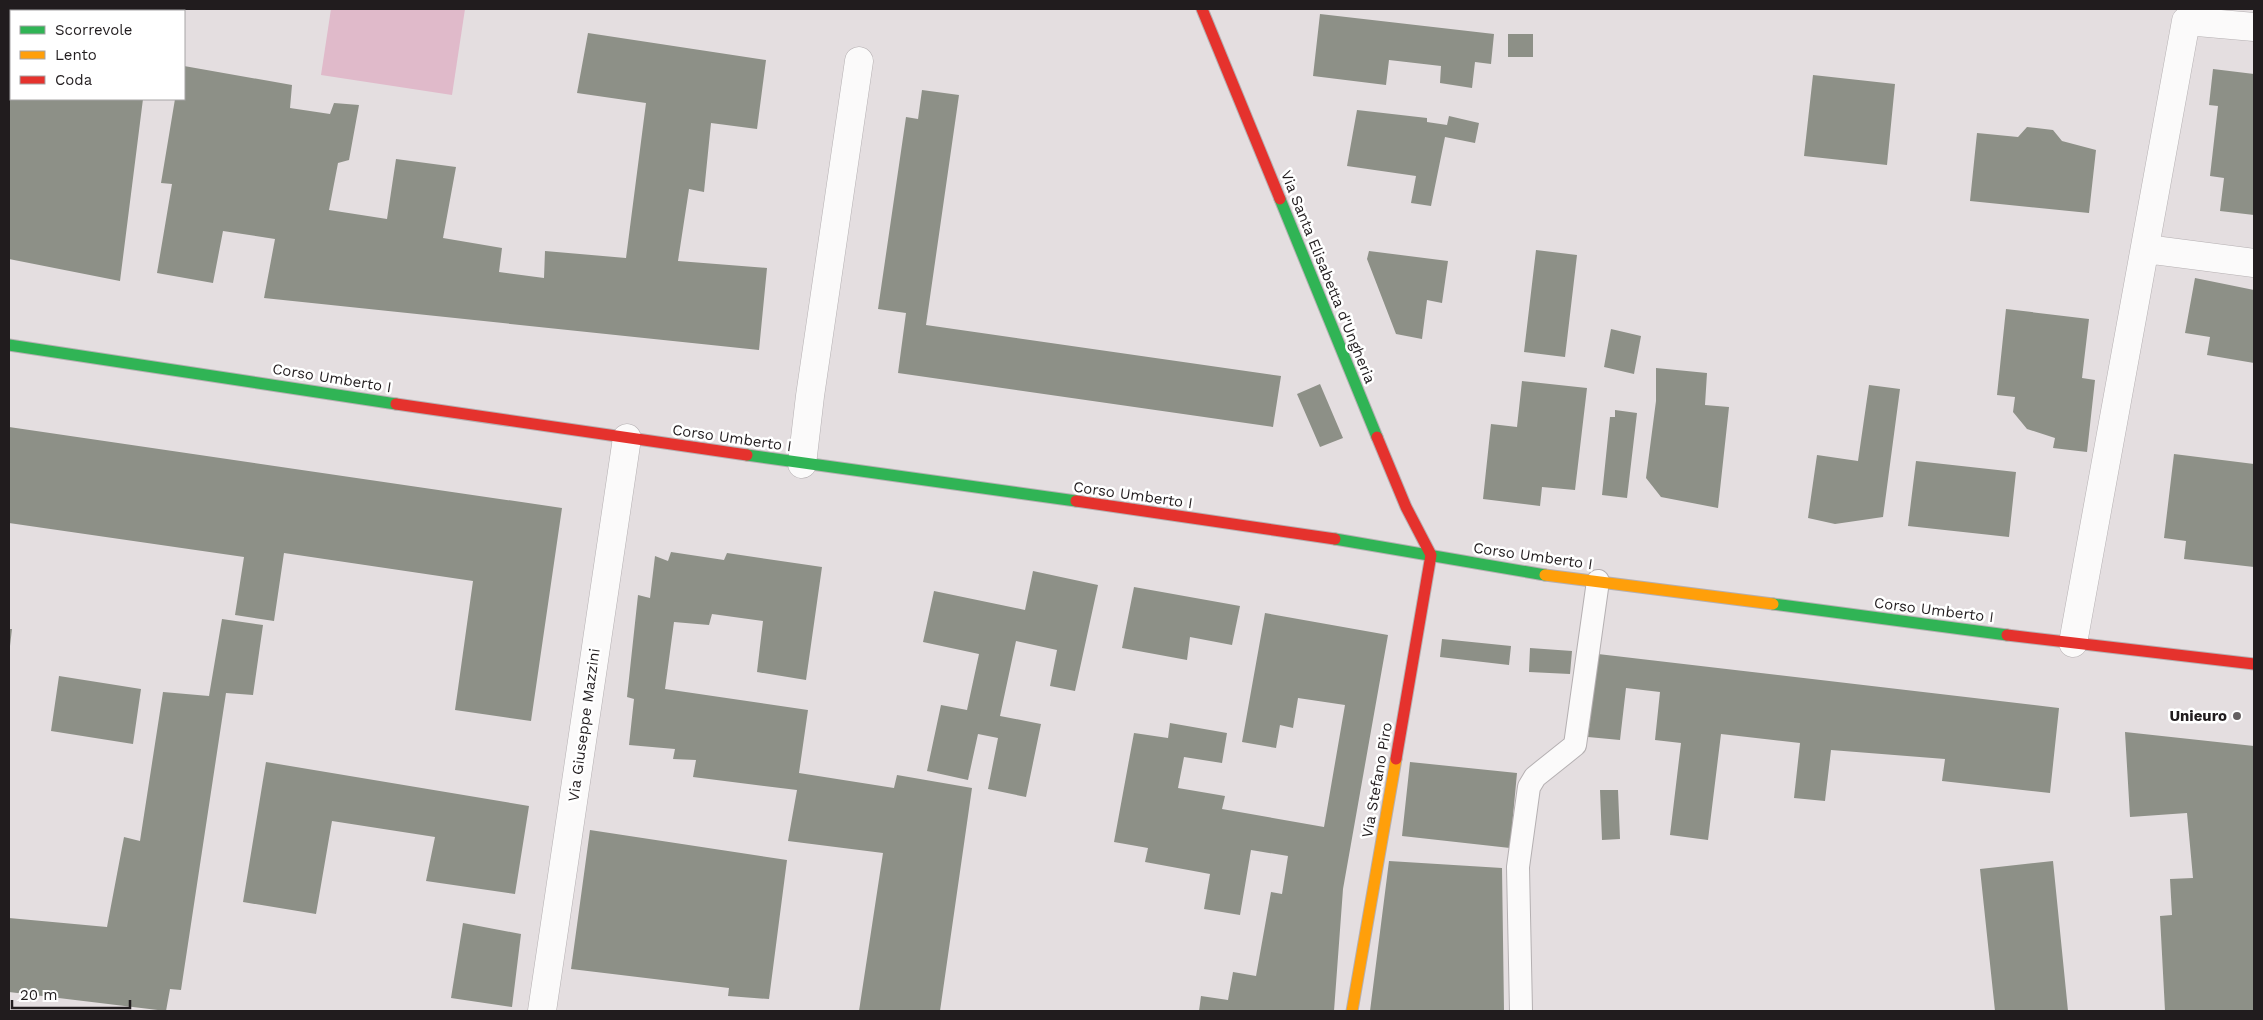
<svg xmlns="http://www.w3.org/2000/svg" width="2263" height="1020" viewBox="0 0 2263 1020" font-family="'Work Sans',sans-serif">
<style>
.green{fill:#e0baca}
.building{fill:#8d9087}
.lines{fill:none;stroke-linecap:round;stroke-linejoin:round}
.lane-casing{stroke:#b5b0b2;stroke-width:24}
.street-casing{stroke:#b5b0b2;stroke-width:29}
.fast-casing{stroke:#b5b0b2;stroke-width:13}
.slow-casing{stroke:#b5b0b2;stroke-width:13}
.jam-casing{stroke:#b5b0b2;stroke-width:13}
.lane{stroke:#fbfafa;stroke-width:22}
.street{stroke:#fbfafa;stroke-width:28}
.fast{stroke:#30b455;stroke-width:11}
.slow{stroke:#ff9f0a;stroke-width:11}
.jam{stroke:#e5322d;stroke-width:11}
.poi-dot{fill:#656062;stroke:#fff;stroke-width:2}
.labels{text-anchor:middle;stroke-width:5;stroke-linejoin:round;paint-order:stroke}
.street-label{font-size:15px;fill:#211c1e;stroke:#fff}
.poi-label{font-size:15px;font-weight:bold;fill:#211c1e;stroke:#fff;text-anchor:end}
</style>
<rect width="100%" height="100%" fill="#e4dee0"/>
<path class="green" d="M331 9H465L452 95 321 75Z"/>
<path class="building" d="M9 9H112L111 11H11V99H143L120 281 9 259Z
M1320 14 1494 34 1491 64 1475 62 1472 88 1440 83 1441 66 1389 60 1386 85 1313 76Z
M588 33 766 60 757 129 711 123 704 192 689 189 678 261 767 268 759 350 264 298 275 239 223 231 213 283 157 273 172 184 161 183 175 99H184V66L292 85 290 108 330 114 334 103 359 105 349 160 338 163 329 210 387 219 396 159 456 167 443 238 502 248 499 272 544 278 545 251 626 258 646 103 577 93Z
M1508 34H1533V57H1508Z
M2213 69 2254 74V215L2220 211 2224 178 2210 176 2218 106 2209 105Z
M1813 75 1895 84 1887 165 1804 156Z
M922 90 959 95 926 325 1281 376 1273 427 898 373 906 313 878 309 906 117 918 119Z
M1357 110 1427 118V122L1447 125 1449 116 1479 123 1475 143 1445 137 1431 206 1411 203 1416 176 1347 166Z
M2027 127 2053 130 2062 141 2096 150 2089 213 1970 201 1977 133 2018 137Z
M1536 250 1577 255 1565 357 1524 352Z
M1369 251 1448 261 1442 303 1427 300 1422 339 1396 334 1367 259Z
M2195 278 2254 290V363L2207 355 2210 337 2185 333Z
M2006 309 2089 319 2082 378 2095 380 2087 452 2053 448 2055 438 2027 429 2013 412 2015 397 1997 395Z
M1611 329 1641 336 1634 374 1604 367Z
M1656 368 1707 373 1705 405 1729 407 1718 508 1661 497 1646 478 1656 401Z
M1522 381 1587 388 1575 490 1542 487 1540 506 1483 499 1491 424 1517 427Z
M1320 384 1343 438 1320 447 1297 394Z
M1869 385 1900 389 1883 517 1835 524 1808 518 1817 455 1858 461Z
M1615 410 1637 413 1627 498 1602 495 1610 417H1615Z
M9 427 562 508 531 721 455 710 473 581 284 553 274 621 235 615 244 557 9 523Z
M2174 454 2254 464V567L2184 559 2186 541 2164 538Z
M1916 461 2016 472 2009 537 1908 526Z
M671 552 724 560 727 553 822 567 806 680 757 672 763 621 712 614 709 625 674 622 665 689 808 710 799 773 894 788 897 775 972 788 940 1011H859L883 853 788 841 797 790 693 777 696 760 673 759 675 749 629 745 634 699 627 697 638 595 650 598 655 556 668 561Z
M1033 571 1098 585 1075 691 1050 686 1057 650 1016 641 1000 716 1041 724 1026 797 988 789 998 738 978 734 968 780 927 771 941 705 967 710 979 654 923 642 934 591 1025 610Z
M1134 587 1240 606 1232 645 1190 637 1187 660 1122 648Z
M1265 613 1388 635 1343 889 1334 1011H1199L1201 996 1228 1000 1233 972 1256 976 1271 892 1282 894 1288 856 1251 850 1240 915 1204 909 1210 874 1145 862 1148 848 1114 842 1134 733 1168 738 1170 723 1227 733 1222 763 1184 757 1178 788 1225 796 1222 809 1324 827 1345 705 1298 698 1293 728 1280 725 1276 748 1242 742Z
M222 619 263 625 253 695 226 693 181 990 170 989 166 1011 9 992V918L107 927 124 837 140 841 163 692 209 696Z
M9 629H12L10 646H9Z
M1442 639 1511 646 1509 665 1440 657Z
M1530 648 1572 651 1570 674 1529 672Z
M1598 654 2059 708 2050 793 1942 781 1945 759 1831 750 1825 801 1794 798 1800 743 1721 734 1708 840 1670 835 1681 743 1655 740 1660 692 1626 688 1620 740 1588 737Z
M59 676 141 689 133 744 51 731Z
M2125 732 2254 746V1011H2165L2160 916 2172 915 2170 879 2193 878 2187 813 2130 817Z
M266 762 529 806 515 894 426 881 435 837 332 821 316 914 243 902Z
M1410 762 1517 773 1510 848 1402 836Z
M1600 790H1618L1620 839 1602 840Z
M590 830 787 860 769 999 728 996 729 988 571 969Z
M1389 861 1502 868 1504 1011H1370Z
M2053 861 2068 1011H1995L1980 869Z
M463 923 521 934 512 1007 451 998Z"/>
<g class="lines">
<g class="lane-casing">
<path id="lane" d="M1521 1011 1518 867 1529 787 1535 777 1575 745 1598 581"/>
</g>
<g class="street-casing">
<path id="street" d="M2146 249 2254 263
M802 464 810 396 859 61
M2073 643 2186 21 2254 27
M542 1011 627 438"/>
</g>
<g class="fast-casing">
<path id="fast" d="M1280 199 1377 437
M9 345 396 404
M747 455 1076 501
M1335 539 1545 575
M1773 604 2007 635"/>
</g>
<g class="slow-casing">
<path id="slow" d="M1545 575 1773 604
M1352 1011 1396 759"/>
</g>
<g class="jam-casing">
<path id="jam" d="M1202 9 1280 199
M396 404 747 455
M1377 437 1406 507 1431 555 1396 759
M1076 501 1335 539
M2007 635 2254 664"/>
</g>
<use href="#lane" class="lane"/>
<use href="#street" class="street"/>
<use href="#fast" class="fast"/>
<use href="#slow" class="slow"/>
<use href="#jam" class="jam"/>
</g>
<circle class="poi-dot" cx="2237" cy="716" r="5"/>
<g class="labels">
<g class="street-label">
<text transform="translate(1328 277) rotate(68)" y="5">Via Santa Elisabetta d'Ungheria</text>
<text transform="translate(332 378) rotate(9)" y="5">Corso Umberto I</text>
<text transform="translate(732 438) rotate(8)" y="5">Corso Umberto I</text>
<text transform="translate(1133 495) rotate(8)" y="5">Corso Umberto I</text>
<text transform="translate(1533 556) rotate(8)" y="5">Corso Umberto I</text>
<text transform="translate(1934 610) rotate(7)" y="5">Corso Umberto I</text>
<text transform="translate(584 725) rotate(-82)" y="5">Via Giuseppe Mazzini</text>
<text transform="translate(1377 780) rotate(-80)" y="5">Via Stefano Piro</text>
</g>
<g class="poi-label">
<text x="2227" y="721">Unieuro</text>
</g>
</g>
<rect width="2263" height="1020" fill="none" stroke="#211c1e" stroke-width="20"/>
<rect x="10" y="10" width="175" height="90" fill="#ffffff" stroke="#a6a4a5"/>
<rect x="20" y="26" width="25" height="8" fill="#30b455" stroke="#a6a4a5"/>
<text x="55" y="35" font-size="15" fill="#211c1e">Scorrevole</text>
<rect x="20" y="51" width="25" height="8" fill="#ff9f0a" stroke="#a6a4a5"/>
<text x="55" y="60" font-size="15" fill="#211c1e">Lento</text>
<rect x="20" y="76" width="25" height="8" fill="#e5322d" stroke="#a6a4a5"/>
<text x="55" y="85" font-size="15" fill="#211c1e">Coda</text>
<path d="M12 1000v8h118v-8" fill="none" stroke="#211c1e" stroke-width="2.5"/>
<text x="20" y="1000" font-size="15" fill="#211c1e" stroke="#ffffff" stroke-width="4" paint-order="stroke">20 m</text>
</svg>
